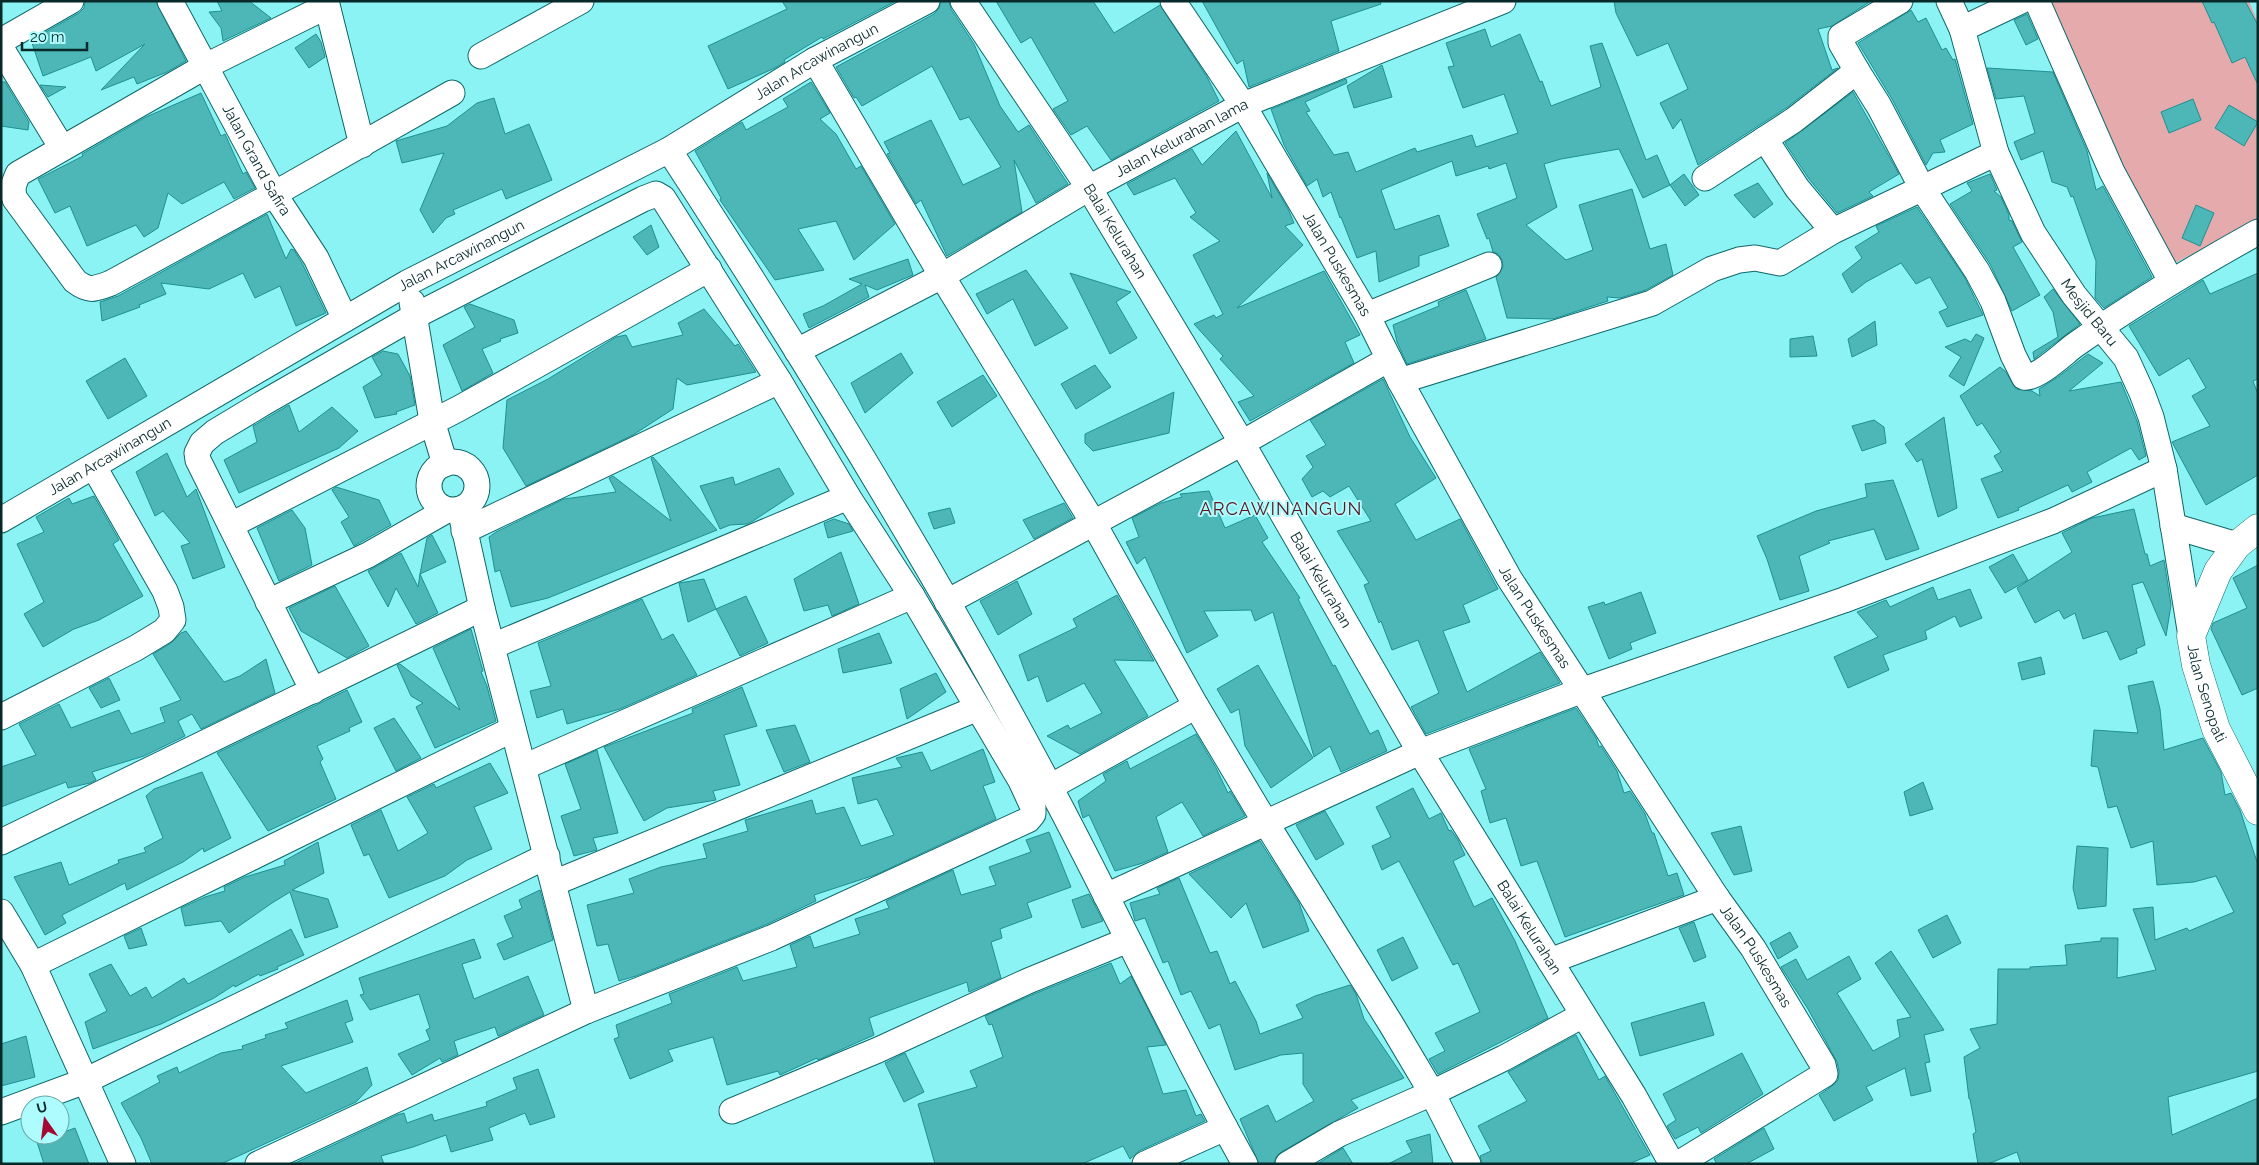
<svg xmlns="http://www.w3.org/2000/svg" width="2259" height="1165" viewBox="0 0 2259 1165" font-family="Raleway,sans-serif">
<style>
.green{fill:#e4aaac}
.building{fill:#4db6b7;stroke:#1d9193}
.lines{fill:none;stroke-linecap:round;stroke-linejoin:round}
.minor-casing{stroke:#0f686a;stroke-width:27}
.major-casing{stroke:#0f686a;stroke-width:29}
.minor{stroke:#fff;stroke-width:25}
.major{stroke:#fff;stroke-width:28}
.labels{text-anchor:middle;stroke-width:4;stroke-linejoin:round;paint-order:stroke}
.street-label{font-size:15px;fill:#07292a;stroke:#aefcfd}
.quarter-label{font-size:18px;letter-spacing:1px;fill:#5b1620;stroke:#aefcfd}
</style>
<rect width="100%" height="100%" fill="#8cf3f4"/>
<path class="green" d="M2043 1H2249L2258 23V221L2159 271Z"/>
<path class="building" d="M85 1H156L186 61 167 72 137 84 134 77 101 90 145 44 96 71 91 57 43 76 32 43 46 38 44 33 79 13 84 8Z
M217 1H249L271 18 223 41 221 28 209 12 222 11Z
M782 1H896L823 39 822 37 784 60 785 62 775 68 728 89 708 46 787 9Z
M941 1H949L951 9 974 44 1000 106 1018 132 1029 125 1068 184 1036 203 1014 160 1022 212 947 256 921 200 916 204 887 154 890 153 884 142 931 120 963 185 1001 167 969 117 960 120 932 66 862 106 856 97 854 98 836 67 934 14 939 8Z
M996 1H1093L1114 33 1160 5 1207 77 1219 101 1111 160 1087 126 1071 135 1053 109 1068 101 1031 37 1021 43Z
M1202 1H1380L1381 4 1331 21 1339 51 1249 87 1243 60 1237 64Z
M1614 1H1871L1832 26 1818 29 1832 70 1838 68 1786 108 1698 165 1681 119 1673 129 1660 103 1688 89 1668 43 1637 56 1616 13Z
M2202 1H2245L2258 25V85L2245 57 2232 63 2214 22 2212 23Z
M1911 10 1918 22 1926 18 1942 50 1946 48 1953 60 1955 59 1973 124 1940 140 1945 152 1933 153 1926 165 1892 99 1858 43Z
M2027 14 2038 39 2026 45 2014 20Z
M1485 29 1491 47 1520 34 1540 82 1542 81 1551 106 1601 87 1590 46 1602 43 1646 160 1657 155 1670 185 1643 198 1619 149 1561 159 1544 164 1557 207 1526 225 1566 260 1593 250 1579 205 1632 189 1650 249 1666 244 1673 275 1646 290 1620 298 1607 297 1608 301 1553 319 1507 318 1496 277 1503 267 1502 260 1498 254 1493 252 1489 238 1487 239 1477 214 1517 198 1506 163 1489 169 1488 166 1456 176 1452 161 1381 190 1395 230 1439 215 1449 246 1419 256V266L1379 282 1376 251 1357 258 1341 217 1340 218 1331 192 1323 197 1317 179 1307 186 1284 145 1271 109 1346 79 1347 83 1305 102 1310 111 1306 112 1334 155 1348 152 1356 172 1415 148 1417 152 1472 135 1476 147 1518 133 1504 94 1463 108 1448 67 1454 66 1446 43Z
M316 34 321 42 325 57 309 68 295 48Z
M1382 65 1392 97 1354 108 1347 86Z
M1987 68 2053 72 2087 151 2096 190 2103 186 2152 277 2104 308 2095 298 2096 261 2073 196 2071 197 2067 187 2052 182 2043 151 2021 160 2014 142 2035 133 2024 96 1996 99Z
M1 82H5L29 122 28 130 1 126Z
M811 82 830 113 820 119 836 134 856 169 861 166 895 224 854 260 836 221 798 229 824 270 775 280 720 200 721 198 695 151 742 122 746 130 788 107 783 99Z
M40 85 66 87 48 97Z
M1853 92 1899 174 1869 192 1873 196 1837 213 1809 179 1785 143Z
M201 93 221 136 225 134 243 174 246 172 255 188 234 199 224 182 182 204 168 193 158 228 144 237 136 225 87 246 70 206 55 213 38 179 83 156 82 154 146 117Z
M494 98 505 134 529 124 552 180 506 199 502 189 453 210 455 214 446 218 433 233 420 210 444 153 402 163 396 141 447 126 477 103Z
M2193 99 2201 120 2169 133 2161 112Z
M2229 105 2258 122 2244 146 2215 128Z
M1236 131 1272 198 1267 173 1288 209 1294 223 1285 226 1303 245 1237 308 1324 271 1360 335 1345 342 1354 363 1250 421 1238 402 1254 396 1220 359 1223 356 1194 324 1214 315 1216 318 1223 314 1193 255 1220 241 1190 217 1196 213 1175 178 1134 195 1127 184 1192 149 1202 165Z
M1684 174 1699 195 1685 206 1670 185Z
M1990 174 1997 190 1994 191 2001 197 2009 215V220L2012 221 2022 242 2013 247 2040 295 2012 311 1990 264 1950 204 1972 191 1967 183Z
M1758 183 1773 204 1754 218 1734 195Z
M2196 205 2214 213 2200 246 2182 238Z
M1917 207 1965 278 1983 315 1947 327 1939 312 1948 308 1930 277 1916 284 1901 263 1866 282 1852 293 1842 274 1862 258 1855 247 1879 232 1876 226Z
M267 214 286 259 291 249 294 250 303 265 326 313 296 326 280 286 255 298 243 273 209 289 161 283 166 294 139 305 140 307 102 321 100 302 118 296Z
M651 225 659 247 647 255 633 237Z
M908 259 913 275 877 290 865 285 869 297 809 328 803 314 823 306 862 284 849 279Z
M1026 270 1068 328 1035 346 1013 299 987 314 976 294Z
M1070 273 1131 292 1116 302 1137 338 1110 354Z
M2258 273V379L2253 381 2258 394V475L2206 505 2172 442 2210 426 2192 396 2206 388 2189 358 2159 376 2129 326 2203 280 2210 294Z
M2053 289 2080 324 2034 359 2033 352 2058 337 2053 312 2044 297Z
M1466 290 1486 339 1407 364 1397 342 1393 325 1439 306 1438 302Z
M470 304 514 320 518 333 500 339 501 341 482 349 493 373 462 391 443 345 475 327 464 307Z
M704 309 735 346 738 344 756 372 687 385 677 378 673 409 633 435 526 486 503 448 507 400 548 379 616 337 626 335 632 347 683 335 678 323Z
M1875 321 1877 345 1852 357 1848 339Z
M1976 334 1984 338 1964 386 1949 376 1961 357 1945 347 1965 339 1971 342Z
M1813 336 1817 356 1790 357V339Z
M383 351 398 354 410 376 415 405 396 412 397 414 375 418 363 387 382 375 372 357Z
M901 353 913 373 865 413 851 383Z
M2088 354 2103 363 2069 391 2121 382 2137 421 2146 456 2139 460 2131 448 2087 472 2092 482 2072 492 2068 485 2018 508 2019 510 1998 518 1981 479 2003 471 1994 456 2001 452 1982 423 1977 426 1960 396 2000 367 2005 371 2016 389 2032 391 2040 396 2039 389 2058 377Z
M125 358 147 396 108 419 86 381Z
M1095 365 1111 387 1076 409 1061 384Z
M983 375 997 396 952 427 937 402Z
M1383 379 1410 437 1436 478 1395 504 1416 540 1460 519 1498 589 1463 605 1470 622 1443 631 1467 692 1540 652 1560 683 1426 734 1411 707 1439 693 1418 640 1392 650 1381 621 1379 623 1364 585 1369 583 1337 531 1371 521 1349 486 1330 497 1323 491 1312 497 1302 479 1313 467 1306 456 1326 445 1310 420Z
M1174 392 1169 433 1093 451 1085 443V434Z
M289 405 299 432 332 407 358 431 339 448 239 493 224 460 257 442 253 426Z
M1944 417 1957 508 1938 517 1922 459 1917 462 1905 444Z
M1874 420 1884 427 1886 443 1862 451 1852 426Z
M167 453 187 497 196 489 225 567 193 579 181 546 190 543 163 511 155 516 136 472Z
M653 457 717 530 548 598 511 607 500 570 495 572 489 537 496 532 564 499 616 492 609 478 613 476 671 521 651 458Z
M779 468 794 494 753 521 747 524 730 525 720 529 700 486 733 477 735 485Z
M1893 480 1919 549 1886 560 1874 529 1828 541 1830 543 1799 556 1809 591 1780 600 1767 559 1757 536 1816 511 1867 497 1865 484Z
M336 487 379 500 391 525 354 546 341 522 349 517 332 490Z
M1209 491 1225 528 1255 515 1268 538 1262 542 1300 598 1298 599 1333 666 1335 665 1370 734 1378 730 1387 751 1341 772 1330 746 1314 757 1273 612 1255 621 1251 610 1204 611 1218 636 1187 653 1145 557 1137 564 1126 542 1139 537 1132 518 1161 503 1182 497 1180 494Z
M94 496 119 540 113 544 143 596 99 620 74 629 43 647 24 614 44 602 17 544 44 532 36 517 69 498 72 504Z
M1064 503 1073 518 1034 539 1023 520Z
M950 508 955 523 934 529 928 513Z
M2134 509 2145 554H2147L2150 566 2164 560 2171 605 2166 636 2143 582 2132 585 2145 645 2136 649 2137 653 2120 660 2107 631 2083 639 2075 613 2064 619 2059 610 2035 623 2017 588 2072 552 2062 533 2092 518Z
M292 510 305 528 312 565 279 581 257 528Z
M834 519 849 524 853 531 828 538 824 523Z
M432 535 446 562 420 574 427 538Z
M841 552 859 604 832 616 828 605 804 611 794 579Z
M401 553 418 587 420 574 438 613 416 624 396 588 388 607 368 571Z
M2013 554 2028 580 2005 593 1989 567Z
M2258 565V688L2242 695 2211 629 2213 623 2247 608 2233 578Z
M704 579 716 609 688 622 679 583Z
M1017 581 1032 614 998 635 980 601Z
M335 586 369 646 347 658 301 631 289 608Z
M1933 587 1938 600 1970 589 1982 618 1960 627 1955 616 1925 631 1927 639 1883 655 1889 670 1848 688 1834 657 1878 637 1857 612 1886 600 1890 607Z
M1641 592 1656 633 1630 643 1632 649 1609 659 1588 607 1604 602 1605 605Z
M1117 595 1154 661 1114 660 1148 716 1080 754 1047 736 1068 725 1070 729 1102 713 1084 683 1047 702 1038 676 1028 681 1019 655 1077 627 1073 619Z
M746 596 768 643 740 656 716 609Z
M642 599 662 640 673 634 697 675 620 709 567 724 563 709 537 718 530 691 551 686 538 643Z
M471 629 483 671 481 672 487 686 496 721 435 748 416 707 423 703 411 696 397 665 400 664 460 710 433 648Z
M186 631 224 682 240 676 266 659 275 693 201 729 192 714 178 721 185 736 144 756 92 772 96 780 90 783 68 788 66 782 1 807V767L36 755 19 724 59 704 71 728 119 710 131 734 165 722 160 708 181 700 153 654 171 643 181 633Z
M879 633 892 663 843 673 838 649Z
M2041 657 2045 674 2022 680 2018 663Z
M1258 665 1313 758 1271 788 1245 746 1239 709 1231 713 1217 689Z
M936 673 946 692 907 719 900 689Z
M109 678 120 700 101 708 89 688Z
M2153 681 2160 709 2164 750 2203 738 2221 772 2225 795 2231 793 2240 810 2258 865V1071L2168 1097 2172 1135 2258 1098V1164H2021L2017 1152 1988 1164H1978L1973 1134 1976 1132 1970 1099H1969L1964 1057 1980 1048 1970 1029 1997 1024 1998 969H2030V967L2067 965 2065 945 2101 941V938H2118L2117 978 2156 970 2133 909 2153 907 2155 940 2187 928 2189 931 2234 912 2216 876 2194 882 2157 885 2153 841 2131 848 2117 806 2108 808 2098 767 2091 766 2094 730 2138 733 2128 686Z
M742 687 757 726 724 735 740 785 713 791 716 800 667 808 644 821 604 747 693 713 692 709Z
M347 690 362 722 349 728 350 731 317 746 323 759 320 762 336 799 268 831 217 753Z
M1576 708 1596 738 1599 747 1601 746 1617 771 1624 793 1630 791 1645 814 1652 833H1654L1668 876 1677 873 1684 895 1565 937 1537 861 1521 866 1506 818 1490 823 1481 791 1486 789 1469 749Z
M394 718 421 758 396 771 374 728Z
M795 725 810 762 784 772 766 730Z
M1196 734 1216 768 1228 793 1230 791 1245 816 1203 836 1182 802 1156 817 1168 852 1143 863 1115 871 1089 815 1083 818 1078 801 1106 781 1103 774 1127 761 1130 769Z
M983 749 995 782 983 786 996 819 875 875 814 895 816 901 765 925 636 976 619 981 608 944 597 946 587 905 634 893 629 879 661 867 707 858 703 844 748 831 745 820 812 800 816 814 844 807 861 846 894 835 877 799 858 804 852 778 902 767 896 758 922 752 931 771Z
M597 750 618 833 593 838 597 850 574 856 561 816 581 809 565 764Z
M490 763 508 793 474 807 492 849 467 860 445 876 389 898 369 854 364 856 351 825 381 810 398 851 428 833 407 797 434 784 436 788Z
M202 772 231 838 204 852 203 848 183 862 127 890 125 883 62 915 66 923 45 935 14 877 61 862 69 885 119 863 118 860 146 852 144 848 163 838 146 796 154 789Z
M1923 782 1933 809 1910 816 1904 792Z
M1413 788 1429 819 1441 813 1449 831 1451 830 1458 840 1465 855 1453 861 1474 907 1492 898 1515 941 1548 1018 1438 1074 1429 1059 1445 1051 1435 1033 1480 1012 1458 963 1453 965 1399 861 1382 870 1372 846 1391 837 1376 807Z
M1325 811 1344 844 1316 860 1296 825Z
M1741 826 1752 871 1734 875 1711 833Z
M1049 832 1071 887 1027 903 1032 917 1000 929 1002 938 991 942 1001 978 969 992 967 982 869 1018 874 1035 818 1060 817 1058 780 1075 778 1071 727 1085 713 1037 668 1050 673 1061 630 1079 614 1039 619 1037 616 1025 672 1003 669 994 737 967 743 981 797 967 790 945 810 936 814 948 860 934 855 919 889 908 886 901 953 870 961 895 996 885 989 867 1031 852 1026 840Z
M1260 841 1299 903 1309 931 1263 948 1246 903 1231 918 1189 874Z
M318 842 324 873 292 890 328 899 338 927 305 938 290 892 272 903 229 933 221 921 185 926 181 908 205 897 225 891 224 887 245 877 285 865 284 861Z
M2077 846 2108 848 2106 906 2078 909 2073 888Z
M1179 878 1210 953 1217 951 1230 984 1235 981 1256 1021 1260 1034 1303 1018 1296 1005 1315 996 1350 985 1356 994 1364 1019 1404 1078 1351 1100 1358 1108 1281 1152 1276 1157 1274 1164H1259L1240 1119 1268 1105 1276 1122 1314 1101 1303 1084V1053L1281 1055 1235 1070 1220 1024 1209 1029 1191 991 1181 995 1168 961 1163 963 1145 918 1135 921 1130 903 1160 894 1157 888Z
M540 890 553 940 504 960 497 944 513 937 504 916 522 908 519 900Z
M1089 894 1103 921 1082 928 1072 900Z
M1947 915 1961 943 1933 958 1918 930Z
M1694 922 1706 957 1694 962 1679 928Z
M141 928 147 945 129 949 124 936Z
M291 929 304 955 277 967 278 969 260 976 259 974 235 987 234 985 214 998 161 1024 93 1049 85 1022 107 1011 89 974 111 964 130 996 146 987 152 998 184 978 188 984Z
M1790 932 1798 947 1778 959 1770 943Z
M1403 937 1418 968 1392 981 1377 950Z
M474 939 481 958 462 964 474 999 528 976 544 1015 498 1036 495 1027 454 1041 458 1055 442 1062 440 1058 412 1075 398 1054 430 1040 426 1030 430 1028 419 994 370 1010 360 995 364 994 359 978Z
M1891 951 1944 1030 1924 1035 1930 1062 1925 1063 1931 1091 1911 1096 1905 1068 1866 1087 1873 1100 1834 1121 1819 1095 1832 1086 1838 1080 1839 1071 1837 1062 1808 1009 1781 967 1796 959 1807 980 1849 956 1861 979 1837 993 1873 1051 1900 1037 1897 1020 1911 1017 1875 963Z
M1111 963 1120 984 1131 976 1166 1045 1147 1047 1163 1094 1186 1090 1196 1116 1201 1114 1205 1121 1139 1151 1130 1159 1123 1146 1082 1164H935L918 1104 977 1087 970 1071 1003 1057 992 1024 989 1025 985 1016 1034 994Z
M347 1000 353 1020 345 1023 353 1042 281 1066 306 1093 367 1067 372 1085 356 1102 221 1164H152L141 1138 121 1103 160 1082 157 1076 177 1067 179 1073 221 1053 243 1049 242 1046 266 1038 265 1035 288 1028 285 1023Z
M1704 1002 1714 1035 1640 1056 1631 1023Z
M1576 1035 1599 1080 1605 1076 1650 1155 1629 1164H1482L1480 1156 1491 1151 1478 1126 1527 1101 1508 1072Z
M26 1036 35 1077 1 1086V1044Z
M905 1053 924 1092 904 1102 885 1063Z
M1742 1053 1763 1094 1701 1133 1698 1127 1675 1139 1667 1126 1676 1120 1663 1094Z
M538 1069 555 1117 530 1125 525 1113 489 1128 493 1140 451 1152 446 1135 413 1147 381 1156 384 1164H293L397 1115 404 1113 407 1123 432 1114 434 1121 487 1106 486 1102 517 1089 513 1078Z
M75 1128 89 1164H44L37 1142Z
M1764 1128 1774 1149 1746 1164H1717L1714 1159Z
M1430 1134 1433 1164H1388L1412 1152 1406 1141Z
M1343 1148 1353 1164H1317Z"/>
<g class="lines">
<g class="minor-casing">
<g id="minor">
<path id="s1" d="M170 1 274 194 316 258 345 319"/>
<path d="M326 1 362 145"/>
<path id="s2" d="M963 1 1089 188 1242 443 1420 752 1634 1096 1672 1164"/>
<path id="s3" d="M1173 1 1243 105 1367 315 1400 381 1509 578 1717 898 1753 948 1823 1065 1825 1074 1678 1164"/>
<path id="s4" d="M1949 1 1962 29 1996 153 2033 233 2074 295 2126 358 2142 393 2151 417 2164 469 2191 636"/>
<path d="M2037 1 2112 172 2171 281"/>
<path d="M327 6 206 66 18 174C14 183 11 189 15 199L75 281C89 292 95 289 111 283L274 194 452 93"/>
<path d="M1962 29 2021 1"/>
<path d="M1 41 71 1"/>
<path d="M1 48 62 148"/>
<path d="M481 56 581 1"/>
<path d="M815 60 942 276 1094 524 1196 706 1258 810 1391 1024 1432 1093 1468 1164"/>
<path d="M1857 71 1879 106 1922 188 1977 271 1993 301 2013 355 2024 377C2036 380 2064 353 2075 345 2133 304 2195 267 2258 232"/>
<path d="M1765 139 1797 188 1833 231"/>
<path d="M669 150C804 357 935 570 1051 789 1117 913 1176 1041 1245 1164"/>
<path d="M1705 178 1794 120 1857 71 1841 43V36L1900 1"/>
<path d="M412 302 432 421 445 464"/>
<path d="M1367 315 1489 265"/>
<path id="s5" d="M797 351 942 276 1089 188 1243 105 1503 1"/>
<path d="M1400 381 1652 303 1712 269 1739 260 1755 258 1780 263 1833 231 1996 153"/>
<circle cx="453" cy="486" r="24"/>
<path d="M460 509 482 608 586 1011"/>
<path id="s6" d="M1 520 407 283 669 150 815 60 927 1"/>
<path d="M231 525 458 409 709 269"/>
<path d="M2173 526 2237 545"/>
<path d="M464 531 779 381"/>
<path d="M268 602 368 555 447 510"/>
<path d="M947 602 1242 443 1389 359"/>
<path d="M493 646 848 497"/>
<path d="M1 717 136 648 164 631 173 620 171 607 165 591 94 467"/>
<path d="M524 767 912 596"/>
<path d="M1050 787 1196 706"/>
<path d="M1 842 482 608"/>
<path d="M554 883 978 708"/>
<path d="M1106 896 1420 752 1583 690 1844 600 2053 521 2164 469"/>
<path d="M1 912 33 965 123 1164"/>
<path d="M1550 961 1717 898"/>
<path d="M33 965 513 729"/>
<path d="M732 1111 878 1050 1028 981 1128 940"/>
<path d="M1 1112 85 1081 547 856"/>
<path d="M258 1164 586 1011 771 938 1028 820 1033 814V807L1021 781 912 596 848 497 779 381 663 198 656 194 643 199 415 316 265 402 215 432 202 443 197 453 198 460 313 691"/>
<path d="M1145 1164 1225 1128"/>
<path d="M1288 1164 1339 1134 1432 1093 1504 1058 1583 1015"/>
</g>
</g>
<g class="major-casing">
<g id="major">
<path id="s7" d="M2258 528 2237 545 2218 571 2191 636 2196 665 2216 729 2258 811"/>
</g>
</g>
<use href="#minor" class="minor"/>
<use href="#major" class="major"/>
</g>
<g class="labels">
<g class="street-label">
<text dy="5" stroke="none"><textPath href="#s6" startOffset="936">Jalan Arcawinangun</textPath></text>
<text dy="5" stroke="none"><textPath href="#s5" startOffset="440">Jalan Kelurahan lama</textPath></text>
<text dy="5" stroke="none"><textPath href="#s1" startOffset="181">Jalan Grand Safira</textPath></text>
<text dy="5" stroke="none"><textPath href="#s2" startOffset="276">Balai Kelurahan</textPath></text>
<text dy="5" stroke="none"><textPath href="#s6" startOffset="531">Jalan Arcawinangun</textPath></text>
<text dy="5" stroke="none"><textPath href="#s3" startOffset="310">Jalan Puskesmas</textPath></text>
<text dy="5" stroke="none"><textPath href="#s4" startOffset="345">Mesjid Baru</textPath></text>
<text dy="5" stroke="none"><textPath href="#s6" startOffset="126">Jalan Arcawinangun</textPath></text>
<text dy="5" stroke="none"><textPath href="#s2" startOffset="681">Balai Kelurahan</textPath></text>
<text dy="5" stroke="none"><textPath href="#s3" startOffset="715">Jalan Puskesmas</textPath></text>
<text dy="5" stroke="none"><textPath href="#s7" startOffset="189">Jalan Senopati</textPath></text>
<text dy="5" stroke="none"><textPath href="#s2" startOffset="1086">Balai Kelurahan</textPath></text>
<text dy="5" stroke="none"><textPath href="#s3" startOffset="1120">Jalan Puskesmas</textPath></text>
</g>
<g class="quarter-label">
<text x="1281" y="515">ARCAWINANGUN</text>
</g>
</g>
<rect width="2259" height="1165" fill="none" stroke="#07292a" stroke-width="5"/>
<g transform="translate(45 1120) rotate(346)"><circle r="24" fill="#aefcfd" stroke="#6ba8a9"/>
<path d="M0-4L9 19L0 12L-9 19Z" fill="#a40833"/>
<text y="-8" font-size="14" font-weight="bold" text-anchor="middle" fill="#07292a">U</text>
</g>
<path d="M22 42v8h65v-8" fill="none" stroke="#07292a" stroke-width="2.5"/>
<text x="30" y="42" font-size="15" fill="#07292a" stroke="#aefcfd" stroke-width="4" paint-order="stroke">20 m</text>
</svg>
